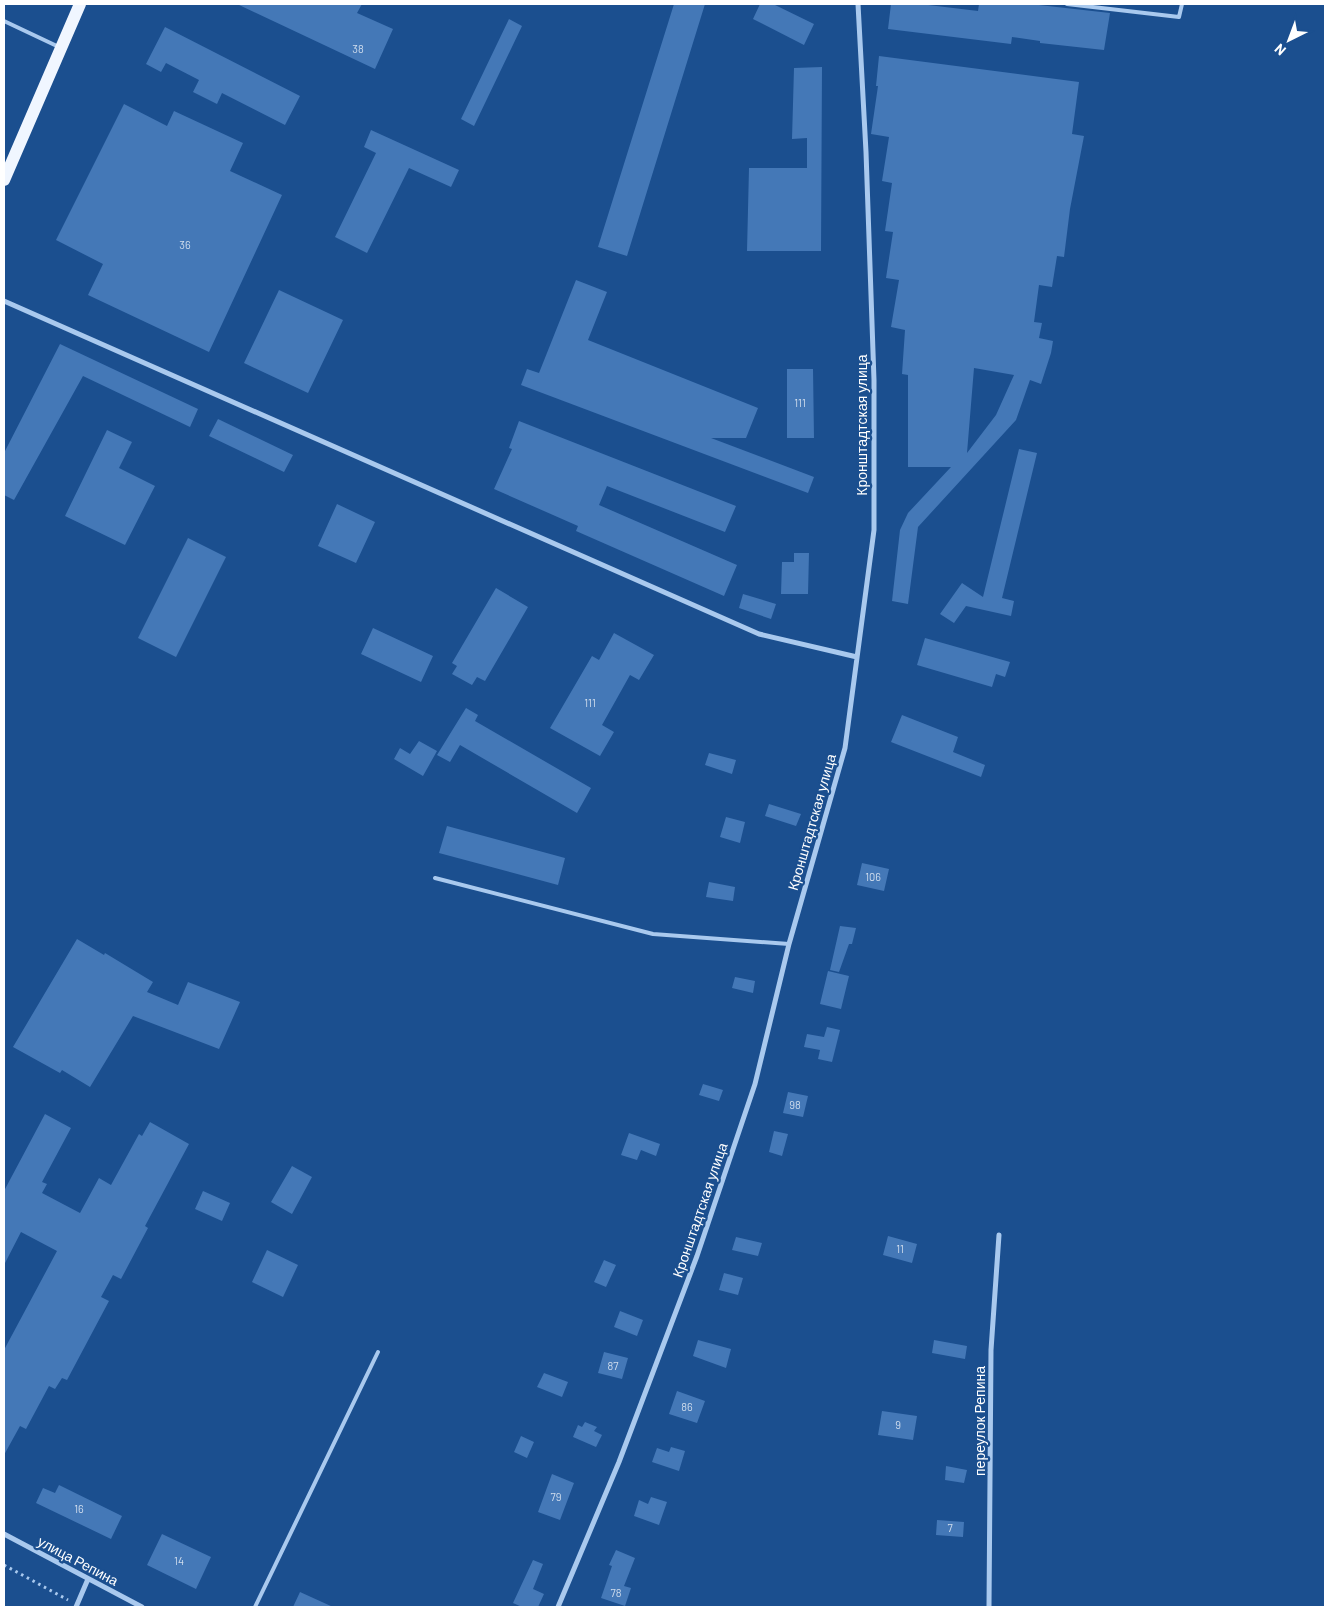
<svg xmlns="http://www.w3.org/2000/svg" width="1329" height="1611" viewBox="0 0 1329 1611" font-family="Barlow,sans-serif">
<style>
.building{fill:#4478b7;fill-rule:evenodd}
.lines{fill:none;stroke-linecap:round;stroke-linejoin:round}
.path{stroke:#a9c9ee;stroke-width:3;stroke-dasharray:2.5 4;stroke-linecap:butt}
.lane{stroke:#a9c9ee;stroke-width:4}
.street{stroke:#a9c9ee;stroke-width:5}
.primary{stroke:#f0f6ff;stroke-width:12}
.labels{text-anchor:middle;stroke-width:4.5;stroke-linejoin:round;paint-order:stroke}
.number-label{font-size:11px;fill:#d0dded}
.street-label{font-size:14px;fill:#fff;stroke:#1b4f8f}
</style>
<rect width="100%" height="100%" fill="#1b4f8f"/>
<path class="building" d="M237 4H362L357 13 393 29 375 69Z
M674 4H705L627 256 598 247Z
M760 4H773L814 24 804 45 753 19Z
M891 4H920L978 11 979 4H1030L1110 13 1104 50 1040 43V41L1012 37 1011 44 888 29Z
M509 19 522 26 474 126 461 119Z
M165 27 300 96 285 125 222 93 217 104 193 92 199 80 166 63 161 72 146 64Z
M879 56 1079 82 1072 134 1084 136 1070 209 1064 257 1057 256 1052 287 1039 285 1034 322 1042 323 1039 338 1053 341 1051 353 1041 384 1030 380 1016 420 918 527 908 604 892 601 900 530 908 513 951 467H908V375L902 374 905 330 891 327 899 280 886 278 893 232 885 231 892 183 882 181 889 137 871 134 878 86H876ZM974 368 1014 375 996 415 967 453Z
M822 67 821 251H747L749 168H807V138L792 139 794 68Z
M124 104 167 126 174 111 243 143 230 171 282 195 209 352 88 295 103 264 56 240Z
M371 130 459 170 451 187 409 168 367 253 335 237 376 153 364 147Z
M576 280 607 292 588 340 758 408 746 438H711L814 477 808 493 521 385 527 369 539 373Z
M279 290 343 320 308 393 244 363Z
M60 344 198 409 190 427 83 376 14 500 4 495V453Z
M787 369H813L814 438H787Z
M218 419 293 455 284 472 209 436Z
M519 421 736 506 725 532 607 486 599 505 737 565 724 596 576 531 578 526 494 489 512 449 509 448Z
M107 430 132 442 119 468 155 486 125 545 65 516Z
M1019 449 1037 453 1002 598 1014 601 1011 616 966 606 954 623 940 614 962 583 983 597Z
M337 504 375 522 356 563 318 546Z
M188 538 226 557 176 657 138 638Z
M794 553H809L808 594H781L782 562H794Z
M496 588 528 607 485 681 477 677 472 685 452 674 457 666 452 663Z
M743 594 776 604 771 619 739 608Z
M373 628 433 656 421 682 361 654Z
M614 633 654 655 639 680 630 675 602 725 614 732 600 756 550 728 592 656 599 660Z
M925 638 1010 662 1005 677 996 674 992 687 917 665Z
M466 708 478 715 475 721 591 788 577 813 460 745 450 762 437 755Z
M902 715 958 737 953 752 985 765 981 777 891 742Z
M419 741 437 751 423 776 394 759 400 748 410 754Z
M709 753 736 760 732 774 705 765Z
M769 804 801 814 796 826 765 816Z
M726 817 745 822 740 843 720 837Z
M447 826 565 858 558 885 439 853Z
M862 863 889 869 884 891 857 885Z
M709 882 735 887 733 901 706 897Z
M840 926 856 928 852 944H849L839 972 830 970Z
M77 939 104 955 105 953 153 982 147 992 178 1005 188 982 240 1002 219 1049 133 1016 90 1087 62 1070 60 1073 13 1047Z
M828 971 849 976 841 1009 820 1004Z
M735 977 755 981 753 993 732 988Z
M827 1027 840 1030 832 1062 818 1059 820 1050 804 1047 807 1034 824 1037Z
M703 1084 723 1090 719 1101 699 1095Z
M788 1092 808 1096 803 1117 783 1113Z
M45 1114 71 1128 42 1182 47 1184 42 1193 80 1213 99 1178 111 1185 139 1134 142 1136 150 1122 189 1144 145 1226 148 1228 121 1279 113 1275 101 1297 109 1301 67 1380 62 1378 55 1389 49 1386 26 1429 20 1426 4 1455V1350L57 1251 21 1232 4 1265V1191Z
M774 1131 788 1134 782 1156 769 1152Z
M629 1133 660 1144 656 1156 641 1150 637 1160 621 1155Z
M292 1166 312 1177 292 1214 271 1202Z
M203 1191 230 1203 222 1221 195 1209Z
M888 1236 917 1244 912 1263 883 1255Z
M736 1237 762 1243 758 1256 732 1250Z
M267 1250 298 1265 283 1297 252 1282Z
M604 1260 616 1265 606 1287 594 1282Z
M724 1273 743 1278 738 1295 719 1290Z
M620 1311 643 1320 637 1336 614 1327Z
M698 1340 731 1349 726 1368 693 1356Z
M934 1340 967 1346 965 1359 932 1353Z
M604 1352 628 1358 622 1379 598 1373Z
M544 1373 568 1382 562 1397 537 1387Z
M677 1391 705 1401 697 1423 669 1414Z
M882 1411 917 1416 913 1440 878 1435Z
M585 1422 597 1427 594 1431 602 1435 596 1447 573 1437 578 1425 582 1427Z
M521 1436 534 1442 527 1458 514 1452Z
M671 1447 685 1451 679 1471 652 1462 657 1448 669 1452Z
M946 1466 967 1470 964 1483 945 1480Z
M552 1474 574 1483 560 1520 538 1512Z
M59 1485 122 1516 111 1539 36 1503 43 1488 55 1493Z
M651 1497 667 1502 659 1525 634 1516 639 1500 648 1504Z
M937 1520 964 1522 963 1537 936 1535Z
M162 1534 211 1557 196 1589 147 1565Z
M616 1550 635 1558 624 1586 631 1588 625 1606 601 1598 612 1566 609 1565Z
M533 1560 543 1564 533 1589 544 1594 538 1607H522L513 1603Z
M300 1592 333 1607H293Z"/>
<g class="lines">
<path class="path" d="M4 1565 68 1600"/>
<path class="lane" d="M1067 4 1179 17 1182 4
M4 21 59 47
M435 878 653 934 789 944
M255 1607 378 1352"/>
<path class="street" d="M4 301 759 634 857 657
M4 1534 142 1607
M76 1607 88 1579
M558 1607 619 1462 697 1256 755 1084 789 944 845 748 874 530V380L866 152 858 4
M989 1607 991 1350 999 1235"/>
<path class="primary" d="M4 180 80 4"/>
</g>
<g class="labels">
<g class="number-label">
<text x="358" y="53">38</text>
<text x="185" y="249">36</text>
<text x="800" y="407">111</text>
<text x="590" y="707">111</text>
<text x="873" y="881">106</text>
<text x="795" y="1109">98</text>
<text x="900" y="1253">11</text>
<text x="613" y="1370">87</text>
<text x="687" y="1411">86</text>
<text x="898" y="1429">9</text>
<text x="556" y="1501">79</text>
<text x="79" y="1513">16</text>
<text x="950" y="1532">7</text>
<text x="179" y="1565">14</text>
<text x="616" y="1597">78</text>
</g>
<g class="street-label">
<text transform="translate(862 425) rotate(-90)" y="5">Кронштадтская улица</text>
<text transform="translate(812 822) rotate(-74)" y="5">Кронштадтская улица</text>
<text transform="translate(700 1210) rotate(-71)" y="5">Кронштадтская улица</text>
<text transform="translate(980 1421) rotate(-90)" y="5">переулок Репина</text>
<text transform="translate(78 1561) rotate(28)" y="5">улица Репина</text>
</g>
</g>
<rect width="1329" height="1611" fill="none" stroke="#ffffff" stroke-width="10"/>
<g transform="translate(1289 40) rotate(222)" stroke="#1b4f8f" stroke-width="4" paint-order="stroke">
<path d="M0-4L9 19L0 12L-9 19Z" fill="#ffffff"/>
<text y="-8" font-size="14" font-weight="bold" text-anchor="middle" fill="#ffffff">N</text>
</g>
</svg>
